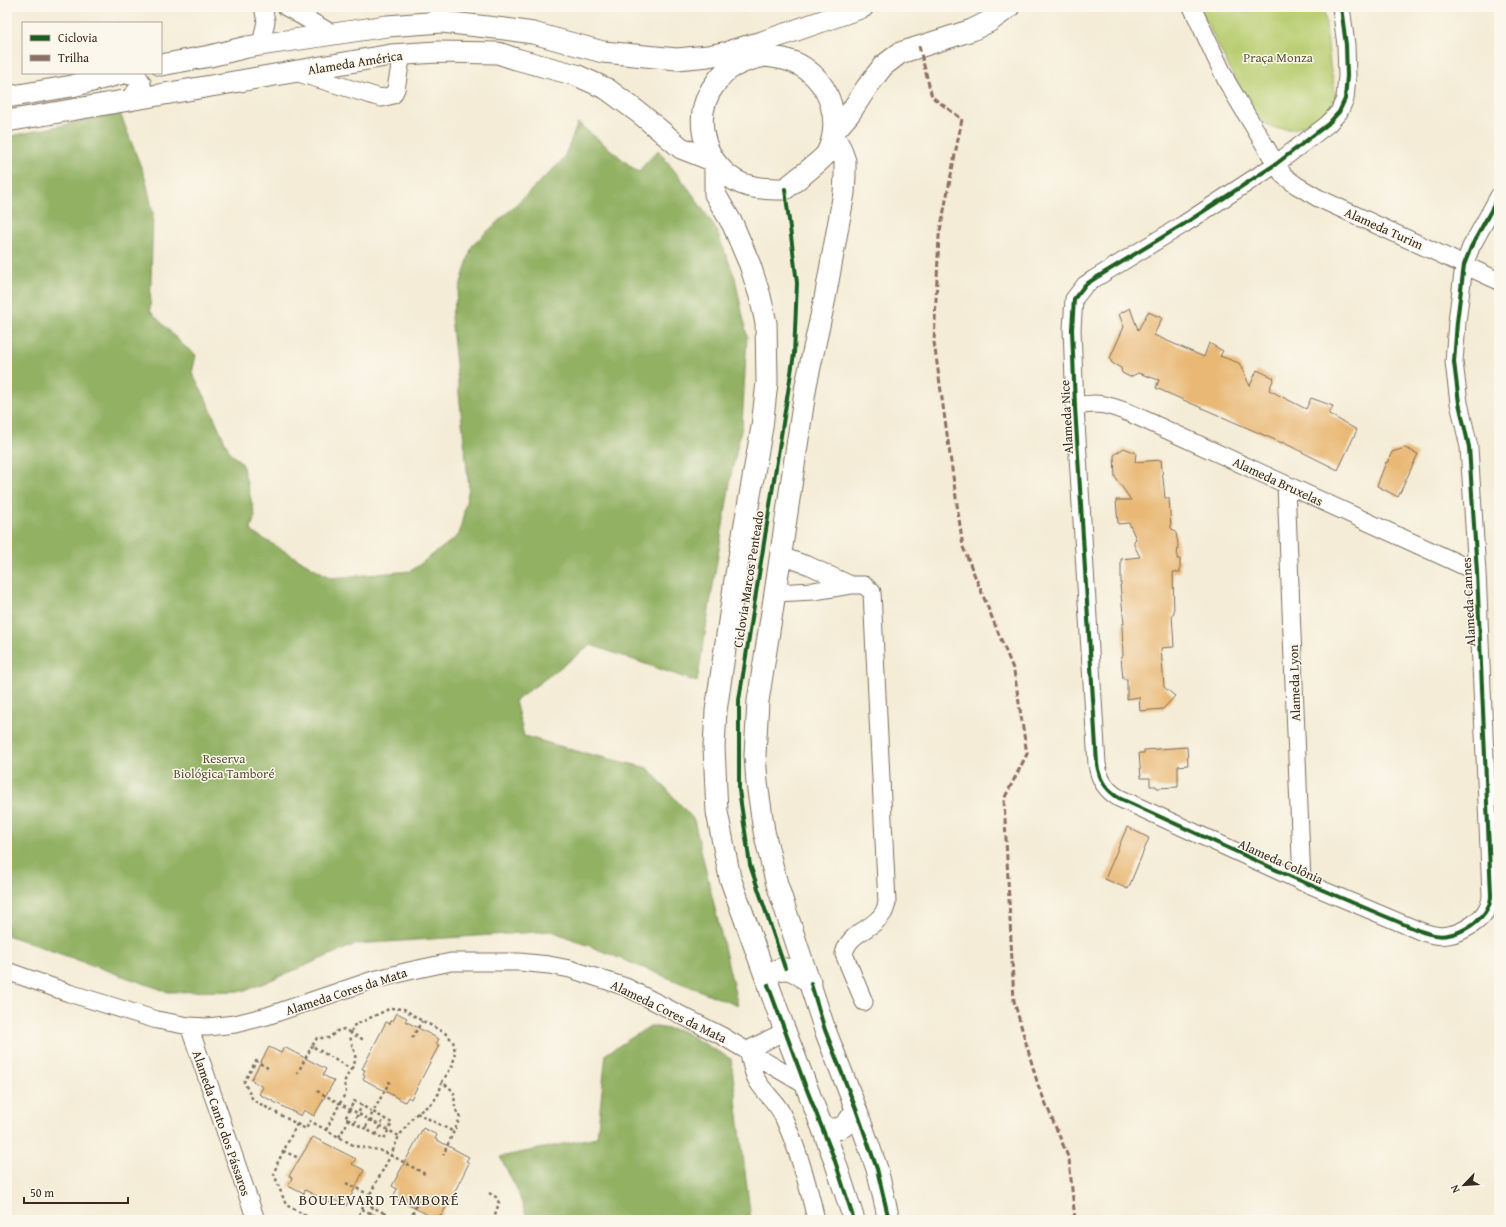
<svg xmlns="http://www.w3.org/2000/svg" width="1506" height="1227" viewBox="0 0 1506 1227" font-family="'Gentium Book Plus',serif">
<style>
.green{fill:#b9ce72;stroke:#7a7c48}
.forest{fill:#92b164;stroke:#666e41}
.building{fill:#e9b874}
.lines{fill:none;stroke-linecap:round;stroke-linejoin:round}
.minor-casing{stroke:#7c6e5e;stroke-width:19}
.major-casing{stroke:#7c6e5e;stroke-width:23}
.path{stroke:#7c6e5e;stroke-width:2.5;stroke-dasharray:3 3;stroke-linecap:butt}
.minor{stroke:#fff;stroke-width:17}
.major{stroke:#fff;stroke-width:21}
.quiet{stroke:#8d6e63;stroke-width:3;stroke-dasharray:6 3;stroke-linecap:butt}
.cycleway-casing{stroke:#fbf7ec;stroke-width:6}
.cycleway{stroke:#1b5e20;stroke-width:4}
.labels{text-anchor:middle;stroke-width:3;stroke-linejoin:round;paint-order:stroke}
.park-label{font-size:13px;fill:#5a5333;stroke:#fbf7ec}
.street-label{font-size:13px;fill:#3b2a1e;stroke:#fbf7ec}
.quarter-label{font-size:15px;letter-spacing:1px;fill:#3b2a1e;stroke:#fbf7ec}
</style>
<rect width="100%" height="100%" fill="#fbf7ec"/>
<filter id="ink" filterUnits="userSpaceOnUse"><feTurbulence type="fractalNoise" baseFrequency=".025" numOctaves="2"/><feDisplacementMap in="SourceGraphic" scale="8" xChannelSelector="R" yChannelSelector="G"/><feConvolveMatrix kernelMatrix="1 2 1 2 8 2 1 2 1" color-interpolation-filters="sRGB"/></filter>
<filter id="wash" filterUnits="userSpaceOnUse"><feTurbulence type="fractalNoise" baseFrequency=".012" numOctaves="4" result="noise"/><feDisplacementMap in="SourceGraphic" scale="16" xChannelSelector="R" yChannelSelector="G"/><feGaussianBlur stdDeviation="0.9" result="paint"/><feColorMatrix in="noise" values="0 0 0 0 0 0 0 0 0 0 0 0 0 0 0 0 0 1.4 0 .05"/><feComposite in="paint" operator="in"/></filter>
<g filter="url(#wash)">
<rect width="100%" height="100%" fill="#f4ecd6"/>
<path class="green" d="M1199 7H1324L1330 65 1336 96 1328 112 1317 119 1294 129 1273 128 1259 119 1245 99Z"/>
<path class="forest" d="M120 113 146 180 153 213 150 311 184 346 196 355 192 373 205 397 230 453 242 463 255 516 251 528 252 532 331 578 411 571 459 535 469 488 451 317 472 246 563 160 578 123 638 172 658 150 689 189 716 229 735 278 747 336 742 426 732 471 697 682 591 645 515 701 524 736 580 752 648 768 694 820 738 1006 552 931 356 944 245 991 168 992 7 935V137Z
M650 1026 682 1031 731 1059 751 1220H528L517 1189 500 1157 597 1137 606 1054Z"/>
<g id="blocks">
<path class="building" d="M1130 308 1138 330 1148 312 1162 318 1154 335 1204 357 1209 343 1223 351 1220 356 1239 363 1250 386 1257 370 1274 378 1269 390 1306 409 1311 398 1333 406 1329 414 1357 430 1338 470 1282 442V443L1156 388 1159 380 1138 373 1130 377 1122 373 1121 368 1112 363 1110 358 1124 327 1119 314Z
M1124 448 1136 453 1135 462 1161 460 1165 498H1169L1171 528 1176 533 1178 544 1177 559H1180V572H1173L1174 614H1172L1174 647 1161 648 1164 687 1175 696 1163 709 1140 711 1139 697 1127 699V679H1123L1121 657 1123 656 1122 624H1124L1120 585H1121V559L1140 557 1134 545V541L1136 539 1129 523 1118 524 1116 500H1131L1115 477 1114 455Z
M1405 448 1418 454 1398 497 1377 486 1386 462 1387 463 1392 452Z
M1187 747 1188 765 1178 766V787L1157 788 1156 786H1150V778H1141L1139 753H1144V750Z
M1127 827 1149 838 1128 889 1105 879Z
M397 1013 407 1018 405 1021 439 1039 436 1044 439 1045 411 1099 408 1097 405 1102 363 1079 365 1075 363 1074 365 1070 362 1069 386 1022 390 1024 391 1020 393 1021Z
M269 1047 281 1053 284 1047 326 1069 323 1075 334 1081 314 1116 304 1110 301 1116 259 1094 263 1087 251 1080Z
M423 1128 437 1135 435 1139 469 1157 466 1161 469 1163 454 1193 441 1216 439 1215 436 1219 393 1197 397 1189 392 1186Z
M313 1137 356 1159 352 1164 364 1170 346 1206 334 1200 332 1204 305 1190 304 1194 288 1186 292 1178 289 1176Z"/>
</g>
</g>
<g filter="url(#ink)">
<use href="#blocks" fill-opacity="0" stroke="#7c6e5e" stroke-width="1"/>
<g class="lines">
<g class="minor-casing">
<path id="minor" d="M286 7 333 34
M437 7 442 22
M1192 7 1227 82 1276 164 1284 176 1296 185 1318 198 1499 281
M1341 7 1346 45 1347 76 1345 99 1339 112 1328 124 1276 164 1184 224 1094 279 1085 285 1074 299 1072 329 1075 407 1097 764C1099 779 1105 790 1119 798L1294 878 1420 931C1429 934 1438 937 1448 935 1462 933 1482 921 1488 907 1490 904 1491 899 1491 895L1477 572 1469 447 1459 403 1454 362 1457 322 1464 265 1471 247 1499 196
M261 45 266 21 263 7
M295 72 381 98 393 95 396 89 402 54
M1075 407C1097 400 1111 406 1132 414L1477 572
M1286 485 1302 882
M781 556 810 566 851 585
M775 593 814 591 851 585H864L872 592 887 903C886 906 885 910 884 912 874 930 849 931 844 954L864 1002
M7 971 69 993 157 1020 189 1026 208 1027 235 1024 267 1016 370 981 409 971 451 962H519L549 965 570 969 626 987 722 1036 805 1085
M189 1026 256 1220
M748 1050C751 1061 752 1073 758 1082 765 1093 775 1101 781 1112 797 1146 808 1183 816 1220
M748 1050 785 1031"/>
</g>
<g class="major-casing">
<path id="major" d="M733 50 762 42 863 7
M765 56C778 58 791 59 803 67 831 85 842 123 827 153 823 160 792 183 785 189 766 189 744 189 729 176 701 154 693 113 715 84 718 80 721 75 725 72 737 63 750 59 765 56Z
M161 65 210 56 247 47 280 42 387 26 442 22 505 29 533 33 603 52 677 59 708 56 723 53 745 60
M126 73 135 75 140 83V90L130 100
M7 97 72 86 123 73
M7 121 391 55 437 52 498 53 516 59 576 75 607 89 642 115 681 148 714 161
M833 133 850 113 867 87 883 66 900 53 972 30 990 21 1009 7
M833 135 840 147 845 161V175L844 193 825 298 806 385 775 593 758 701 755 755 757 783 764 831 770 857 777 884 825 1030 856 1109 877 1169 889 1220
M715 162V194L733 225 750 265 760 296 766 323 767 382 762 427 735 580 716 711 714 747 717 812 730 878 785 1031 834 1158 854 1220
M768 985 770 974C786 962 799 973 811 984
M819 1120 824 1127C841 1134 849 1123 856 1109"/>
</g>
<path class="path" d="M412 1038 422 1021
M268 1068 256 1061 244 1082 253 1100 306 1129 310 1121 355 1146 379 1150 389 1154 425 1174
M351 1069C362 1055 348 1046 351 1033L364 1040
M297 1074 312 1046
M317 1091 399 1136 414 1116 433 1102 439 1093 442 1082
M417 1113 454 1132
M349 1120 345 1119 354 1101 373 1112 365 1129
M354 1123 362 1105
M297 1124 277 1164 274 1174 286 1205 314 1220
M326 1130 346 1092 344 1082 351 1069 312 1046 317 1038H329L337 1031 344 1029 351 1033 353 1026 391 1008 404 1009 419 1019 445 1033 453 1041 455 1052 453 1065 442 1082 452 1090 454 1093 455 1108 460 1118 443 1155
M376 1135 384 1118
M339 1137 349 1120 384 1139 392 1123 373 1112 390 1081
M283 1151 299 1158
M346 1183 370 1195
M489 1193 496 1197 499 1203 493 1220
M365 1203 384 1213 381 1220
M362 1209 384 1220
M384 1213 394 1218 393 1220
M358 1216 365 1220
M394 1218 398 1220
M300 1220 303 1214
M335 1220 336 1218 340 1220
M346 1220 348 1216 356 1220
M356 1220 391 1155 399 1136
M368 1220 373 1207
M403 1220 411 1217 420 1198"/>
<use href="#minor" class="minor"/>
<use href="#major" class="major"/>
<path class="quiet" d="M919 46 932 97 962 119 939 236 934 342 963 547 1014 671 1027 754 1004 799 1014 1001 1038 1085 1069 1159 1075 1220"/>
<g class="cycleway-casing">
<path id="cycleway" d="M1341 7 1346 45 1347 76 1345 99 1339 112 1328 124 1276 164 1184 224 1094 279 1085 285 1074 299 1072 329 1075 407 1097 764C1099 779 1105 790 1119 798L1294 878 1420 931C1429 934 1438 937 1448 935 1462 933 1482 921 1488 907 1490 904 1491 899 1491 895L1477 572 1469 447 1459 403 1454 362 1457 322 1464 265 1471 247 1499 196
M785 189 797 283 794 354 739 700V790L750 865 785 968
M811 984 825 1030 856 1109 877 1169 889 1220
M768 985 805 1085 834 1158 854 1220"/>
</g>
<use href="#cycleway" class="cycleway"/>
</g>
</g>
<g class="labels">
<g class="park-label">
<text x="1278" y="62">Praça Monza</text>
<text x="224" y="763">Reserva<tspan x="224" dy="15">Biológica Tamboré</tspan></text>
</g>
<g class="street-label">
<text transform="translate(355 62) rotate(-9)" y="5">Alameda América</text>
<text transform="translate(1384 228) rotate(24)" y="5">Alameda Turim</text>
<text transform="translate(1066 417) rotate(-93)" y="5">Alameda Nice</text>
<text transform="translate(1278 481) rotate(25)" y="5">Alameda Bruxelas</text>
<text transform="translate(748 579) rotate(-81)" y="5">Ciclovia Marcos Penteado</text>
<text transform="translate(1468 602) rotate(-93)" y="5">Alameda Cannes</text>
<text transform="translate(1294 683) rotate(-92)" y="5">Alameda Lyon</text>
<text transform="translate(1281 861) rotate(24)" y="5">Alameda Colônia</text>
<text transform="translate(346 991) rotate(-18)" y="5">Alameda Cores da Mata</text>
<text transform="translate(669 1011) rotate(26)" y="5">Alameda Cores da Mata</text>
<text transform="translate(222 1123) rotate(71)" y="5">Alameda Canto dos Pássaros</text>
</g>
<g class="quarter-label">
<text x="379" y="1205">BOULEVARD TAMBORÉ</text>
</g>
</g>
<rect width="1506" height="1227" fill="none" stroke="#fbf7ec" stroke-width="24"/>
<rect x="22" y="22" width="140" height="52" fill="#fbf7ec" stroke="#aea59a"/>
<rect x="30" y="35" width="20" height="6" fill="#1b5e20" stroke="#aea59a"/>
<text x="58" y="42" font-size="12" fill="#3b2a1e">Ciclovia</text>
<rect x="30" y="55" width="20" height="6" fill="#8d6e63" stroke="#aea59a"/>
<text x="58" y="62" font-size="12" fill="#3b2a1e">Trilha</text>
<g transform="translate(1464 1185) rotate(245)" stroke="#fbf7ec" stroke-width="3" paint-order="stroke">
<path d="M0-3L7 15L0 10L-7 15Z" fill="#3b2a1e"/>
<text y="-6" font-size="11" font-weight="bold" text-anchor="middle" fill="#3b2a1e">N</text>
</g>
<path d="M24 1197v6h104v-6" fill="none" stroke="#3b2a1e" stroke-width="2"/>
<text x="30" y="1197" font-size="12" fill="#3b2a1e" stroke="#fbf7ec" stroke-width="3" paint-order="stroke">50 m</text>
</svg>
